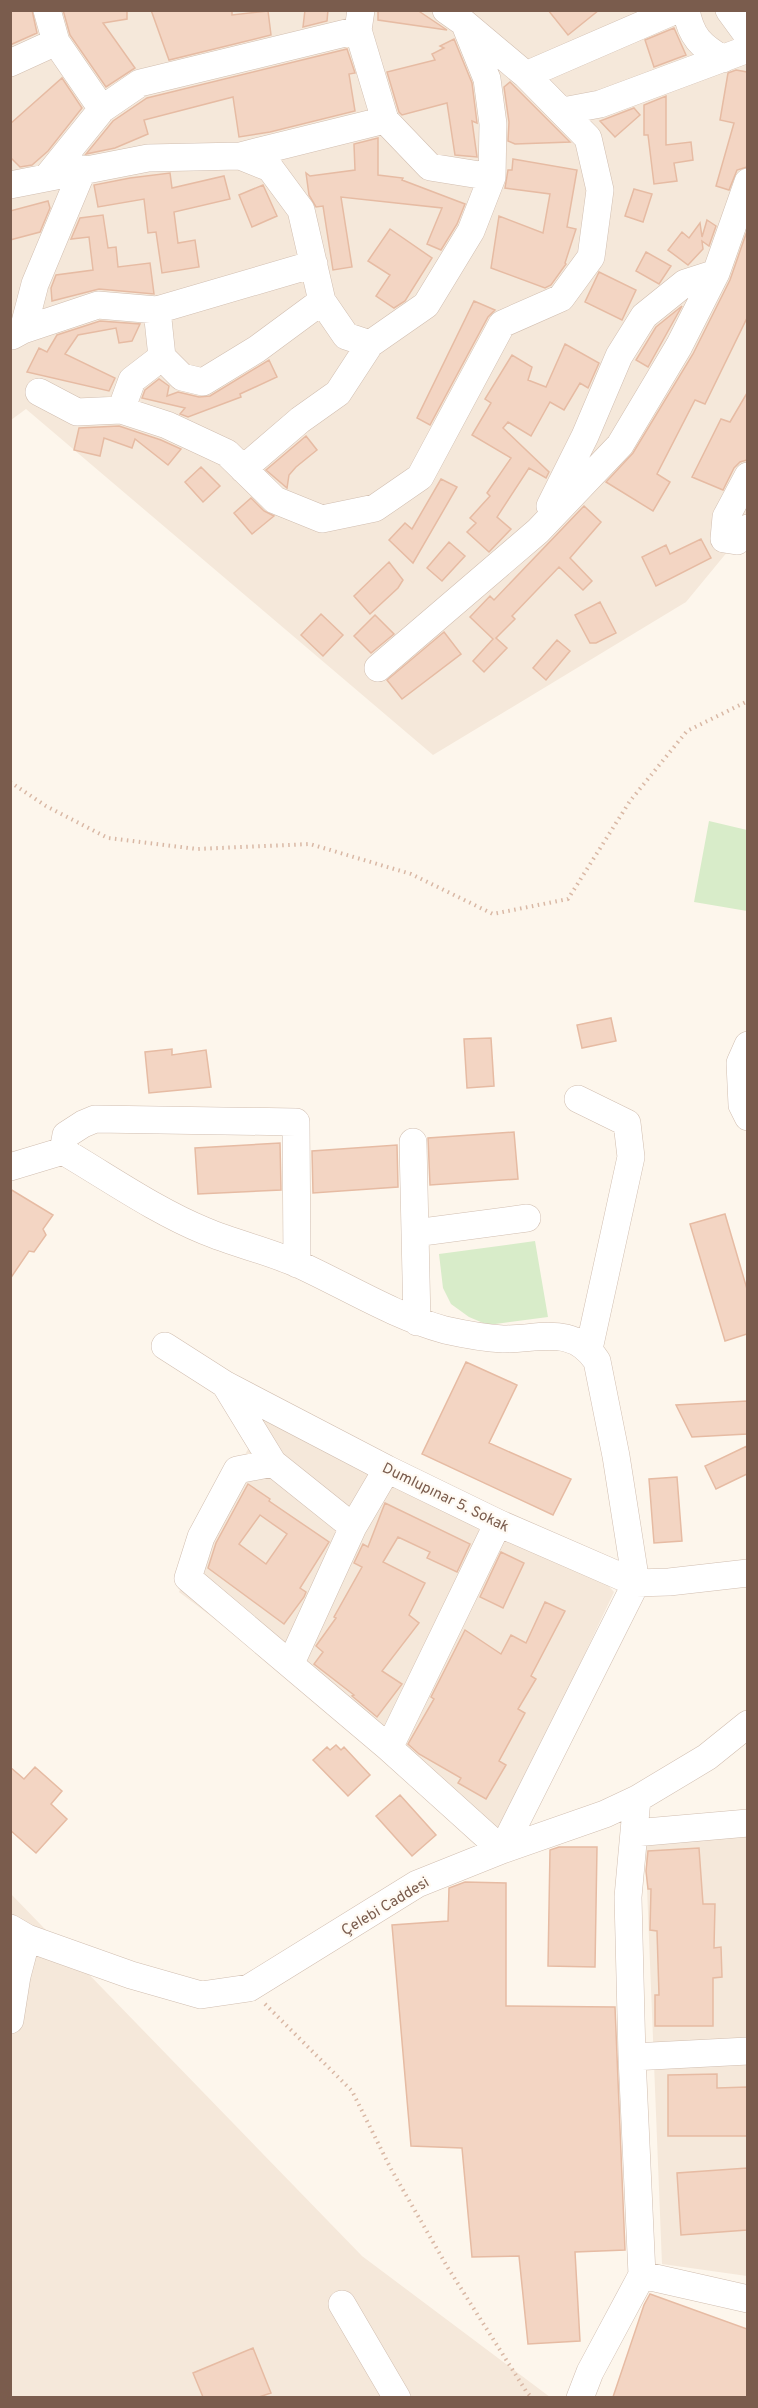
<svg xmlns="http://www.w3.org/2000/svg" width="758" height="2408" viewBox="0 0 758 2408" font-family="Overpass,sans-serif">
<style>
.residential{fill:#f5e8da}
.green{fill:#d8ecc9}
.building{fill:#f3d5c3;stroke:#e6bba3;stroke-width:1.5;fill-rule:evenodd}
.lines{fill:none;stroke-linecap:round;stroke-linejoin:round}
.minor-casing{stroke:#d1beb0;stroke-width:28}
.path{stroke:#d9b8a5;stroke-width:4;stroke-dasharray:1.5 4.5;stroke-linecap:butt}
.minor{stroke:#fff;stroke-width:27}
.labels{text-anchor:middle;stroke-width:4.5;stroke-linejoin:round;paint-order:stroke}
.street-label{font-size:15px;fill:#7a5c4d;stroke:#fffaf3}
</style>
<rect width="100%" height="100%" fill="#fdf6ec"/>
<path class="residential" d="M11 11H747V528L686 602 433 755 26 409 11 420Z
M270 1409 588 1563 614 1592 500 1833 179 1592 241 1462Z
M747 1831V2276L662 2264 645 1838Z
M10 1893 362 2256 550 2397H11Z"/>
<path class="green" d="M709 821 747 830V911L694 902Z
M535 1241 548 1317 488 1325 469 1317 451 1304 443 1288 439 1254Z"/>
<path class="building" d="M10 10H32L37 33 10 45Z
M63 10H127V19L103 23 135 68 106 87 70 35Z
M151 10H232V15L268 11 271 35 169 60Z
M305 10H328L327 21 303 27Z
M378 10H417L447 30 378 20Z
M548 10H599L568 35Z
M674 28 686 55 654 67 645 40Z
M454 39 472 83 477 123 472 121 477 157 455 155 447 103 402 115 399 112 387 72 435 60 432 54 444 48 440 46Z
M347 49 355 73 349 74 355 111 270 132 239 137 233 97 144 120 148 134 115 148 86 154 113 121 147 98Z
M736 70 747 72V167L737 170 729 190 716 186 734 123 720 120 728 73Z
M62 78 82 108 48 151 32 165 20 167 10 157V124Z
M510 82 570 142 515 144 508 141 509 122 504 87Z
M666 96V145L691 142 693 160 674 163 677 181 654 184 648 135H644V105Z
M634 108 640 115 615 137 600 121Z
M378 138V175L403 178 402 180 465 204 457 224 441 250 427 244 442 208 341 197 352 267 333 270 323 206 316 207 309 195 306 173 310 176 355 170 354 144Z
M513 159 577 170 567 227 576 229 565 263 566 264 551 285 545 288 491 268 499 216 543 233 550 194 505 188 508 170H512Z
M170 173 172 188 224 176 230 199 174 212 178 243 195 240 199 267 162 273 156 232 148 233 144 199 98 207 94 185 130 178Z
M263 185 277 216 252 227 239 195Z
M634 189 652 194 643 222 625 216Z
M48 201 50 208 40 232 10 240V211Z
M103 215 108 248 116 247 118 267 150 263 154 294 99 289 52 301 51 288 56 275 93 270 89 237 71 239 80 218Z
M707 220 716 226 709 246 702 241 703 249 688 265 668 250 682 232 689 238 700 223 702 237Z
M390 229 432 258 405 301 394 308 376 296 390 275 368 261Z
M747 231V318L705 404 695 400 657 474 670 482 653 511 606 482 633 453 693 354 730 280Z
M646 252 671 266 659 284 636 271Z
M599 272 636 290 622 320 585 302Z
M474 301 495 310 488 317 430 425 417 418Z
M682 306 648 367 636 360 656 327Z
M100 321 140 324 132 341 119 343 116 328 78 335 65 354 115 378 109 391 27 372 39 348 47 352 57 335Z
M565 344 599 363 588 388 580 383 564 410 550 402 531 436 508 422 503 428 549 472 546 478 529 468 497 517 511 529 489 552 467 532 476 523 470 518 490 496 487 493 511 458 472 435 491 403 485 399 512 355 532 367 528 380 546 387Z
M269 360 277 377 240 394 241 397 188 417 180 414 185 408 142 398 145 390 159 379 169 386 167 396 178 392 199 397 210 396Z
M747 393V460L740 462 734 468 723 490 692 477 721 419 730 422Z
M119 426 161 440 181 449 168 465 135 439 132 448 104 438 100 456 74 450 79 428Z
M306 436 317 450 296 467 289 475 287 488 266 470Z
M201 467 220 486 203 502 185 482Z
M441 479 457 487 413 563 389 540 405 523 412 529Z
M251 498 264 511 274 516 252 534 234 513Z
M584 506 601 522 570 558 592 581 583 590 559 567 512 616 515 619 496 638 507 648 484 672 473 661 493 639 470 617 490 596 494 600Z
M701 539 711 558 656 586 642 557 666 545 670 554Z
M449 542 465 556 442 581 427 568Z
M389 562 403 580 398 588 370 614 354 596Z
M600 602 616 633 596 643H590L575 615Z
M321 614 343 635 323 656 301 635Z
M375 615 394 634 371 653 354 636Z
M444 632 461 654 402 699 387 680Z
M557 640 570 651 546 680 533 668Z
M611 1018 616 1041 582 1048 577 1025Z
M491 1038 494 1086 467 1088 464 1039Z
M172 1049V1055L206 1050 211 1087 149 1093 145 1052Z
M514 1132 518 1179 430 1185 428 1138Z
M280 1143 281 1190 198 1194 195 1148Z
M397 1145 398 1187 313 1193 312 1151Z
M10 1189 53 1215 43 1229 46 1235 34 1252 29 1251 10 1279Z
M725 1214 747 1289V1334L725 1341 690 1224Z
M466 1362 517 1385 489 1443 571 1479 553 1515 422 1454Z
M747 1401V1434L692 1437 676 1405Z
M747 1446V1474L716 1489 705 1466Z
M677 1477 682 1541 654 1543 649 1479Z
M248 1484 270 1499 269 1501 329 1542 300 1588 306 1592 304 1597 284 1624 208 1568 216 1543ZM260 1515 287 1534 266 1564 239 1544Z
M385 1503 470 1544 457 1572 427 1558 430 1552 398 1537 383 1562 425 1583 409 1615 419 1623 382 1671 402 1684 377 1717 352 1696 354 1695 314 1664 323 1652 316 1646 336 1618 334 1617 362 1567 354 1563 363 1544 368 1547Z
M501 1552 524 1563 503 1608 480 1597Z
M545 1602 565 1611 531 1676 536 1679 518 1709 525 1713 499 1761 506 1765 486 1799 458 1783 461 1778 419 1754 408 1744 434 1699 431 1697 465 1630 501 1654 511 1635 526 1643Z
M336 1745 341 1750 344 1747 370 1775 348 1796 313 1760 327 1747 330 1750Z
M10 1767 24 1779 35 1767 62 1791 51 1804 67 1819 36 1853 10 1830Z
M400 1795 436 1835 412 1856 376 1816Z
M559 1847H597L595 1967 548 1966 550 1850Z
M699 1848 703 1904H715L714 1948 721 1947 722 1977 713 1978V2026H655V1995H659L657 1931 650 1930 651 1889H648L646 1871 648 1851Z
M465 1882 506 1883V2006L615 2007 625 2250 575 2252 580 2341 528 2344 519 2256 472 2257 462 2148 411 2146 392 1925 448 1921 449 1888Z
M717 2074V2088L747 2087V2136H668V2075Z
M747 2168V2230L681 2235 677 2173Z
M650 2294 747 2329V2397H613L644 2305Z
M253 2348 271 2393 259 2397H203L193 2373Z"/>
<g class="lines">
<g class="minor-casing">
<path id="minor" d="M47 10 56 42 102 109
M361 10 358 30 385 120 430 167 492 177
M686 10C691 37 701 46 723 59
M729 10 748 36
M10 63 56 42
M526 75 676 10
M563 111 600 104 748 49
M240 156 385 120
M47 177 102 109 140 83 358 30
M10 185 148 158 240 156 270 168 301 210 322 301 346 336 370 344 426 305 471 231 492 177 493 124 487 79 466 27
M157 310 162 357 182 377 203 382 257 349 322 301
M23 330 98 305 157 310 314 264
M12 336 23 330 35 284 83 169
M39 392 77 412 121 410 167 425 227 453 275 500 322 519 375 508 420 477 502 324 561 298 591 257 600 190 588 138 526 75 463 22 446 10
M121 410 132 380 162 357
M243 469 300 420 338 393 370 344
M748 476 726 517 724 539 737 541 748 528
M550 506 585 436 619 356 644 316 685 283 716 273
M378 668 538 531 620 445 679 346 716 273 748 182
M748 1045 740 1063 742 1105 748 1117
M578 1099 627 1123 631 1157 589 1349
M413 1142 417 1322
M63 1151 66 1135 83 1124 95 1119 296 1122 297 1264
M10 1167 63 1151C109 1178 156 1211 205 1231 236 1244 269 1251 300 1265 348 1287 394 1316 445 1330 463 1334 484 1338 503 1339 541 1339 573 1325 597 1361L616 1456 636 1583 502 1850 389 1748 188 1578 201 1537 237 1470 273 1463
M415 1233 527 1218
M165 1346 226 1385 387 1469 498 1523 636 1583 669 1582 748 1573
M226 1386 273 1463 353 1527
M291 1663 353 1527 387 1469
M389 1748 498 1523
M634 1833 748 1823
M10 1928 27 1938 131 1975 201 1995 249 1988 417 1884 502 1850 605 1814 637 1799 707 1757 748 1724
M10 2020 17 1976 27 1938
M632 2057 748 2051
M642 2275 748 2299
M342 2304 397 2398
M580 2398 590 2372 642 2275 632 2057 628 1897 637 1799"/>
</g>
<path class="path" d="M10 782 46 806 108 838 197 849 310 844 411 874 493 914 568 899 630 801 687 731 748 701
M265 2004 352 2091 391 2169 448 2268 526 2391 532 2398"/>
<use href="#minor" class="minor"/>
</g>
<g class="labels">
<g class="street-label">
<text transform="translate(446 1497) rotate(26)" y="5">Dumlupınar 5. Sokak</text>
<text transform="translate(385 1906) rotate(-31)" y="5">Çelebi Caddesi</text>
</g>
</g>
<rect width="758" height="2408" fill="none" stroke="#7a5c4d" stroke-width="24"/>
</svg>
